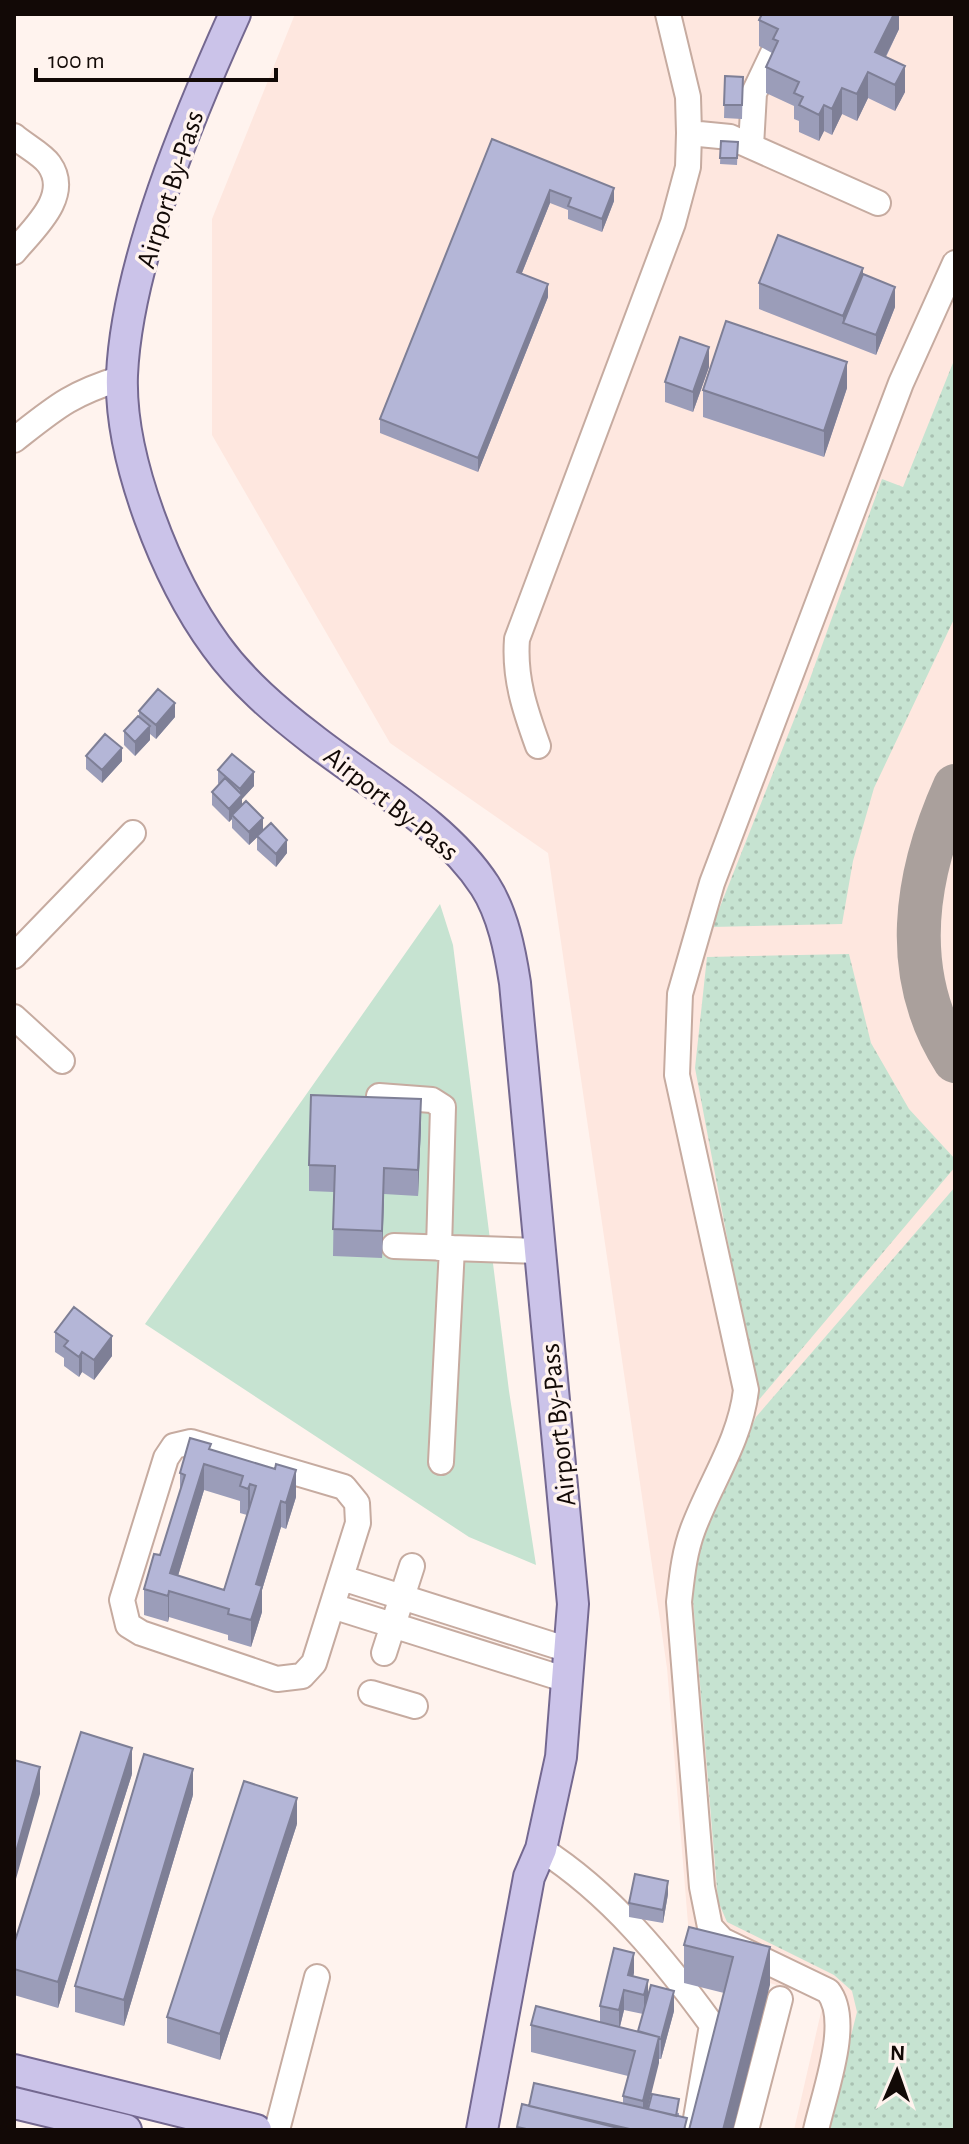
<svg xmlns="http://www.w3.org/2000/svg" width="969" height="2144" viewBox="0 0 969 2144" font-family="'Alegreya Sans',sans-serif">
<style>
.built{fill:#fee7df}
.grass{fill:url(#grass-dots)}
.park{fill:#c6e3d1}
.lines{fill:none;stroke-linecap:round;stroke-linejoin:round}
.taxiway{stroke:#aaa09c;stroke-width:44}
.minor-casing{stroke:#c6aba0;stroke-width:28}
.major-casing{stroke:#746890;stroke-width:34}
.minor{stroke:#fff;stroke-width:24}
.major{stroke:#cbc3e9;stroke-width:30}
.wall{fill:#9b9db9;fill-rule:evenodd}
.shaded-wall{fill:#7e7f96}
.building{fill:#b4b6d7;stroke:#7e7f96;stroke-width:2;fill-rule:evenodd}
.labels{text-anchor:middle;stroke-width:7;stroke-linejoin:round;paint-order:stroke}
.street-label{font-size:28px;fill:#120906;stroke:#fff3ee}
</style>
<defs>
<pattern id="grass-dots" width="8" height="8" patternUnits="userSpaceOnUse" patternTransform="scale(2)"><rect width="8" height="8" fill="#c6e3d1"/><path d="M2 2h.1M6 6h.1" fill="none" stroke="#a9c1b2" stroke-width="1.8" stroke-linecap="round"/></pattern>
</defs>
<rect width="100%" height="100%" fill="#fff3ee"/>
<path class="built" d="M295 14H955V2130H794L824 1999 691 1960 667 1668 548 853 390 743 212 435V219Z"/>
<path class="grass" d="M955 358V617L874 788 853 861 842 924 712 927 807 687 882 479 903 487Z
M849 954 871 1043 909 1109 955 1159V1167L758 1401 695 1068 707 957Z
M955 1187V2130H827L857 2012 852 1991 834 1975 727 1922 718 1901 692 1588 697 1544 756 1417Z"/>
<path class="park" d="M440 904 453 945 509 1391 536 1565 469 1537 145 1324Z"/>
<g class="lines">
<path class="taxiway" d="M955 786C915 875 899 974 955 1061"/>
<g class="minor-casing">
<path id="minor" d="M689 133 730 137 878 203
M14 136C24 145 42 154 49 164 72 196 33 229 14 252
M751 146 754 93 773 53
M14 440C56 407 70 394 122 378
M538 746C525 710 514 678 517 639L673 223 688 167 689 133 688 97 668 14
M14 956 133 833
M14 1017 62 1061
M379 1096 432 1100 443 1107 439 1248
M394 1246 539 1251
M191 1442 344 1487 357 1503 358 1523 314 1663 302 1676 277 1679 141 1633 128 1625 122 1600 166 1458 174 1446Z
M441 1462 452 1248
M342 1578 569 1650
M332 1606 567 1680
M384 1653 412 1566
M371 1693 415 1706
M541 1849C610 1893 664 1959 712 2025L694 2130
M277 2130 317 1977
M746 2130 780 1999
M816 2130C824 2093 852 2021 828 1991L722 1940 710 1927 702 1887 679 1602C682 1576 684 1553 693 1529 711 1481 740 1441 746 1390L677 1075 680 994 712 883 901 383 955 263"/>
</g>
<g class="major-casing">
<path id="major" d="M235 14C189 116 127 263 122 375 119 459 167 579 216 646 242 682 276 711 311 738 369 784 444 823 485 886 503 914 510 951 515 983L573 1604 561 1757 541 1849 529 1877 482 2130
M14 2070 256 2130
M14 2103 126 2130"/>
</g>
<use href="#minor" class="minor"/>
<use href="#major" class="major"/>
</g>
<path class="wall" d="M899 14V29L886 57 905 92 895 111 868 98 857 121 842 114 832 135 824 131 819 141 799 132V121L794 119V106L766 93V67L772 53 759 46V20Z
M725 76 743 77 742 119 724 118Z
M492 139 614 201 602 232 568 219V210L550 203 522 273 548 297 478 472 380 433V419Z
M721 141 738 142 737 165 720 164Z
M863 274 895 307 876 355 759 309V283Z
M709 367 693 412 665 402V382Z
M847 388 824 457 703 417V390Z
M139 711 175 717 156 739 150 734V740L135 756 124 745V731L139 717Z
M86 756 122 761 102 783 86 769Z
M218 770 254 786 242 799V805L263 831 287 853 276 867 257 850V837L249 845 232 828V819L229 822 212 805V792L219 785 218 783Z
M421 1125 418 1196 384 1194 382 1258 333 1256 334 1192 309 1191V1165Z
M55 1332 112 1356 94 1380 82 1372 79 1377 64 1366V1358L55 1352Z
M211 1450 296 1497 286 1529 281 1527 262 1590V1612L251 1647 228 1640V1635L169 1617 168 1622 144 1615V1589L160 1555 180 1492V1473ZM204 1490 240 1501V1513L247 1515 224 1590 178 1576Z
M132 1774 58 2008 14 1995V1944Z
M193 1795 124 2026 75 2012V1986Z
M297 1824 220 2060 167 2043V2017Z
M668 1894 663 1923 629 1917V1903Z
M684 1945 770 1947V1985L724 1993 684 1983Z
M634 1973 633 1977 648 1996 674 2011 661 2059H659L647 2109 679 2113V2116L687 2130H517V2127L529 2106 623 2103V2096L628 2076 531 2052V2025L600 2022V2006ZM624 2010 643 2014 638 2031 620 2027Z"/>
<path class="shaded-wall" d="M894 14H899V29L876 76 875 52Z
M905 66V92L895 111V85Z
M868 72V98L857 121V94Z
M842 88V114L832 135V109Z
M824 105V131L819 141V115Z
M614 188V201L602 232V219Z
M550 190V203L517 285V272Z
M863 268V294L843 323V316Z
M548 284V297L478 472V458Z
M895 287V307L876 355V335Z
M709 347V367L693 412V392Z
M847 362V388L824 457V431Z
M175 703V717L156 739V725Z
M150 726V740L135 756V742Z
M122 748V761L102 783V770Z
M254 772V786L242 799V809L232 815V819L229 822V809L240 798V789Z
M263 818V832L249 845V832Z
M287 840V853L276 867V854Z
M421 1099V1125L418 1196V1170Z
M384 1168V1194L382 1258V1231Z
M112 1336V1356L94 1380V1360Z
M82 1352V1372L79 1377V1357Z
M204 1464V1490L173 1592 170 1573Z
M296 1470V1497L286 1529V1503Z
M250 1484V1510L248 1515V1489Z
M281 1501V1527L262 1590V1612L251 1647V1620L256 1584Z
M169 1591V1617L168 1622V1596Z
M132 1748V1774L58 2008V1982Z
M40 1767V1794L14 1886V1859Z
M193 1769V1795L124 2026V2000Z
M297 1798V1824L220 2060V2034Z
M668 1881V1894L663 1923V1910Z
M770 1947V1985L733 2130H723Z
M634 1953V1973L629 1991 628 1975Z
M648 1980V2000L644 2015V1995Z
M624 1990V2010L619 2030V2010Z
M674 1991V2011L661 2059V2039Z
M659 2037V2063L643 2127V2101Z"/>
<path class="building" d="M762 14H894L875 52 905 66 895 85 868 72 857 94 842 88 832 109 824 105 819 115 799 105 803 97 794 93 799 82 766 67 778 41 773 39 778 29 759 20Z
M725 76 743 77 742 105H724Z
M492 139 614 188 602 219 568 206 571 198 550 190 517 272 548 284 478 458 380 419Z
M721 141 738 142 737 158H720Z
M778 235 863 268 843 316 759 283Z
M863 274 895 287 876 335 843 323Z
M726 321 847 362 824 431 703 390Z
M680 337 709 347 693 392 665 382Z
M158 689 175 703 156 725 139 711Z
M138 716 150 726 135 742 124 731Z
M105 734 122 748 102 770 86 756Z
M232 754 254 772 240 789 218 770Z
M225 778 242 795 229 809 212 792Z
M246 801 263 818 249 832 232 815Z
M271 823 287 840 276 854 257 836Z
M311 1095 421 1099 418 1170 384 1168 382 1231 333 1229 335 1166 309 1165Z
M74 1307 112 1336 94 1360 82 1352 79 1357 64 1346 68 1341 55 1332Z
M190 1438 211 1444 209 1449 275 1469 276 1464 296 1470 286 1503 281 1501 256 1584 262 1586 251 1620 228 1614 229 1609 169 1591 168 1596 144 1589 154 1554 160 1555 185 1475 180 1473ZM204 1464 243 1476 240 1486 248 1489 250 1484 256 1486 224 1590 170 1573Z
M81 1732 132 1748 58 1982 14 1969V1944Z
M144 1754 193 1769 124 2000 75 1986Z
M14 1760 40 1767 14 1859Z
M244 1781 297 1798 220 2034 167 2017Z
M635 1874 668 1881 663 1910 629 1903Z
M689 1927 770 1947 723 2130H689L733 1957 684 1945Z
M614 1948 634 1953 628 1975 648 1980 644 1995 624 1990 619 2010 600 2006Z
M651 1985 674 1991 661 2039H659V2037L638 2031Z
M536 2006 659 2037 643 2101 623 2096 635 2051 531 2025Z
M534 2083 687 2118 684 2130H634L529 2106Z
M652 2094 679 2099 676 2116 648 2109Z
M522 2104 626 2130H531L517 2127Z"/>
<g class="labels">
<g class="street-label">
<text transform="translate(169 189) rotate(-72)" y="10">Airport By-Pass</text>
<text transform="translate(392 803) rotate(39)" y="10">Airport By-Pass</text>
<text transform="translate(557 1425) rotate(-96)" y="10">Airport By-Pass</text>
</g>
</g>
<rect width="969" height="2144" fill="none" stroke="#120906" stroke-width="32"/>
<g transform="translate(897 2072) rotate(2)" stroke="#fff3ee" stroke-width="6" paint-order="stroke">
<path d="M0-6L14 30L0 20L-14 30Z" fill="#120906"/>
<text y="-12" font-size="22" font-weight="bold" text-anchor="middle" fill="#120906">N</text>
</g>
<path d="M36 68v12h240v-12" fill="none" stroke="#120906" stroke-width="4"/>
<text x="48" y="68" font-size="24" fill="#120906" stroke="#fff3ee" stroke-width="6" paint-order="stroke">100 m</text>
</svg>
